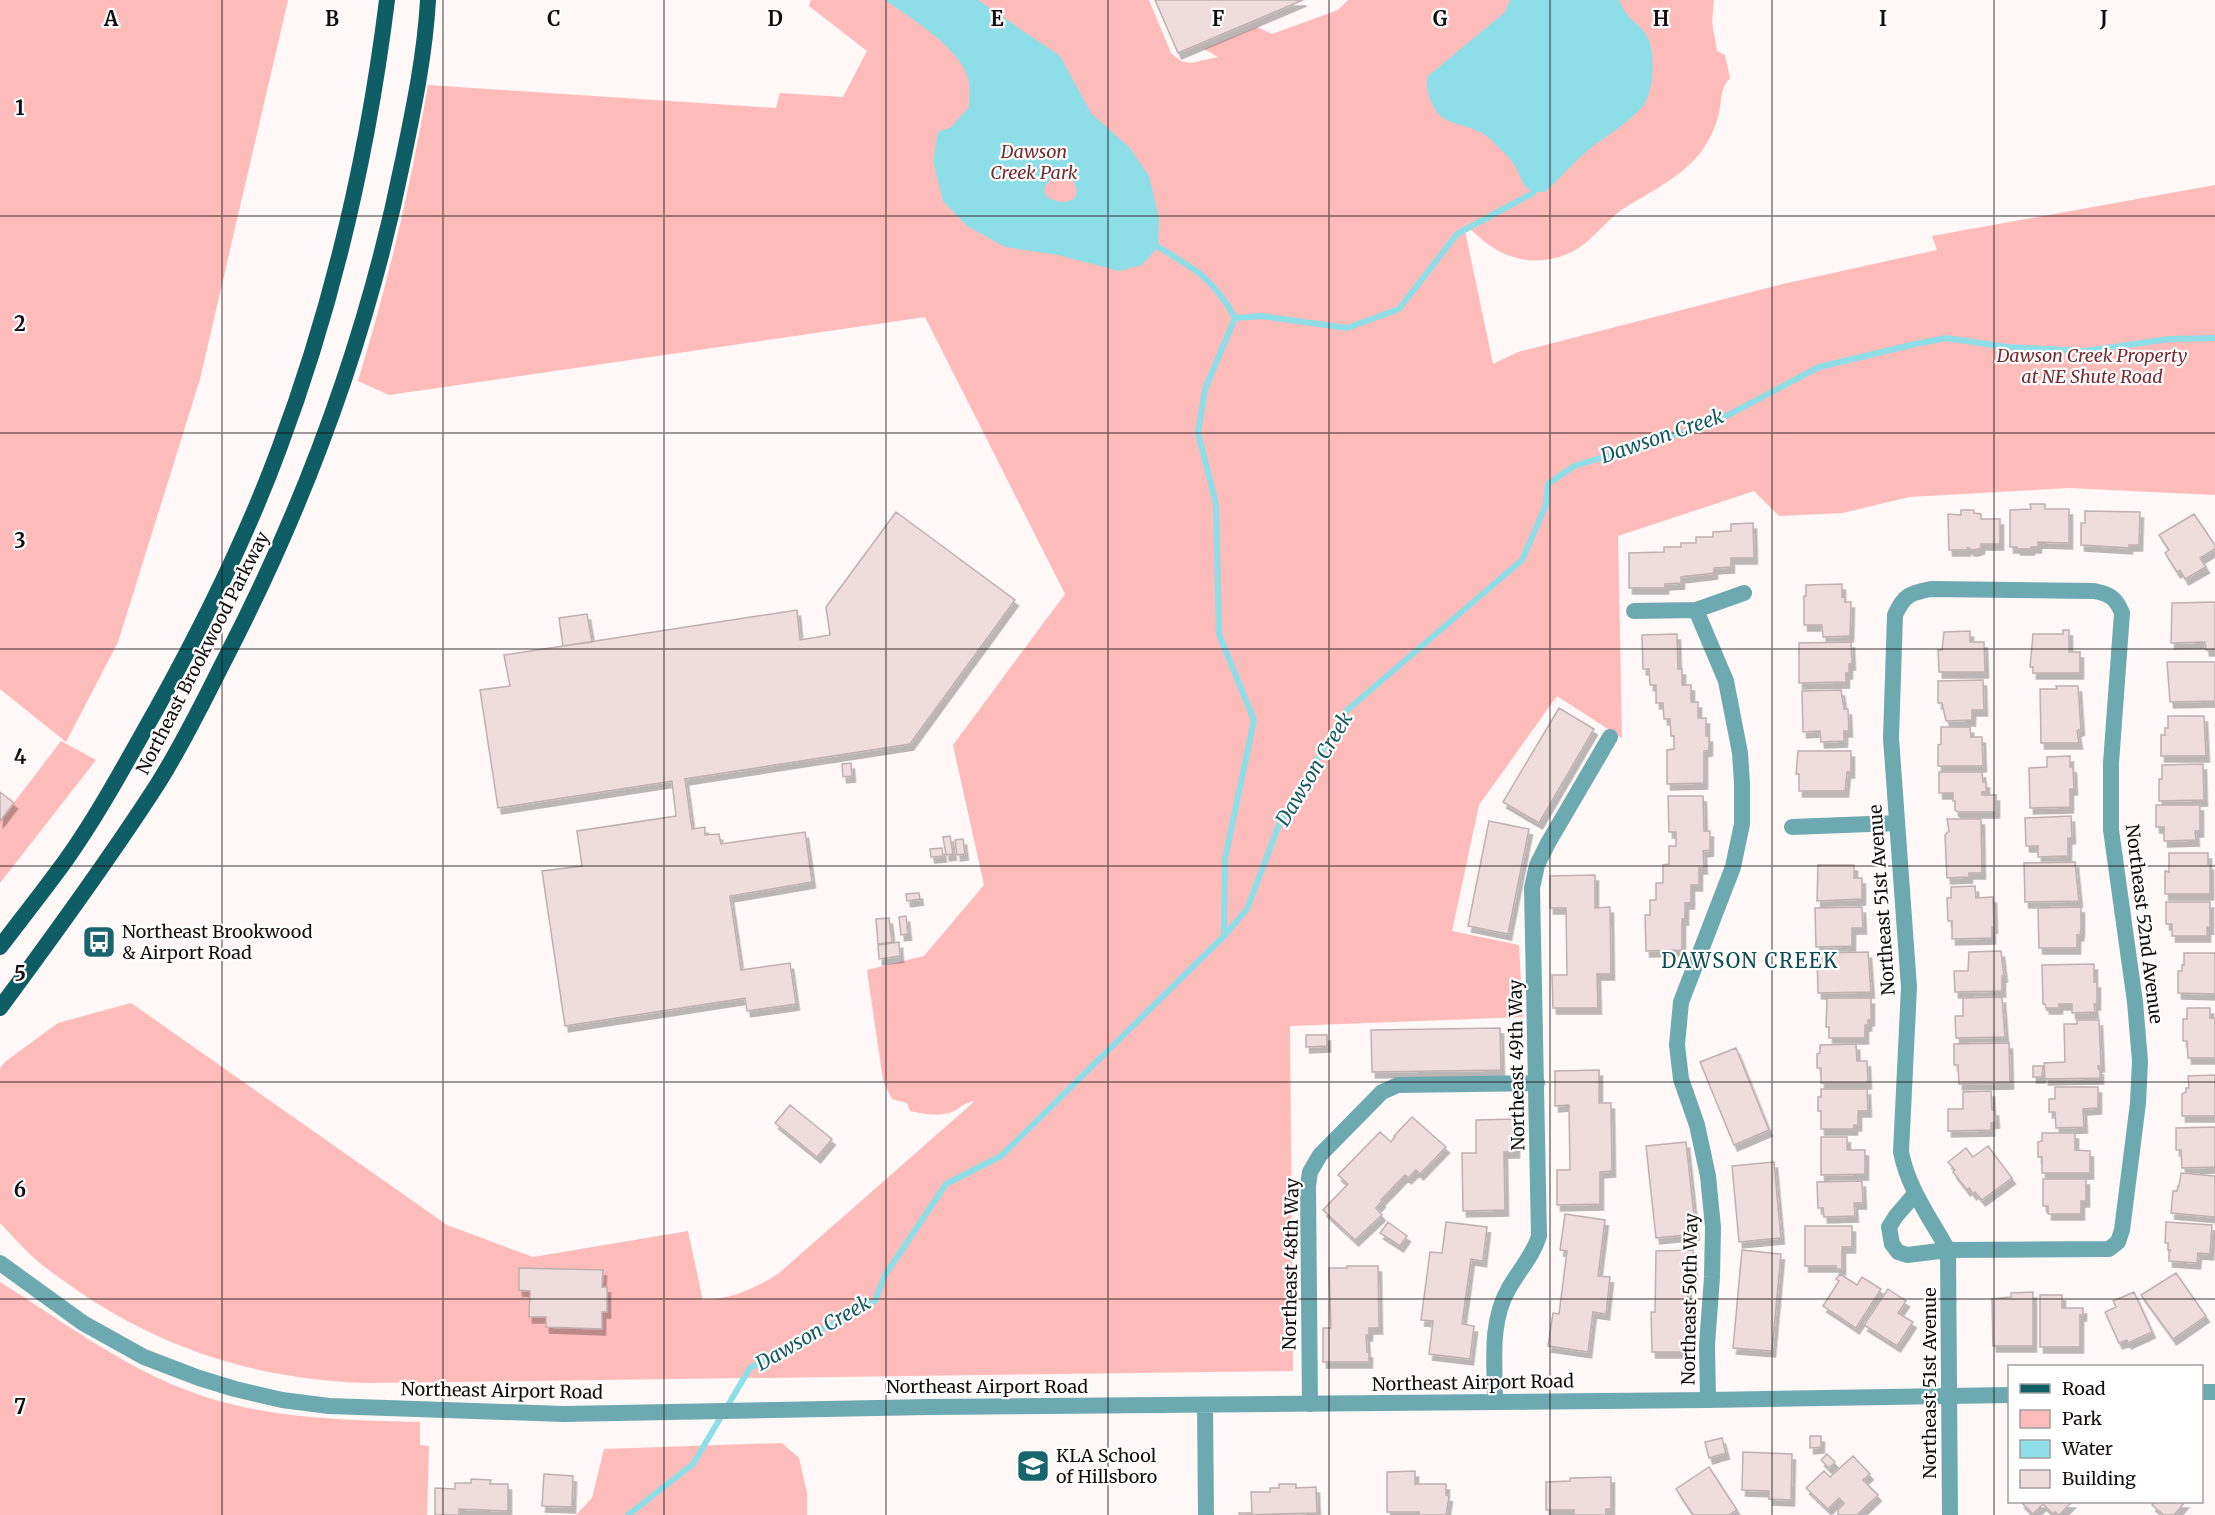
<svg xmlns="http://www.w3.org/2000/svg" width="2215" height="1515" viewBox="0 0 2215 1515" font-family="Merriweather,serif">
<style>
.green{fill:#fdbbba}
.water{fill:#8edee8;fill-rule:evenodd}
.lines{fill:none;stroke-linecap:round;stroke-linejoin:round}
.stream{stroke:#8edee8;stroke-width:6}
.building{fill:#eedddc;stroke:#c0afaf;stroke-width:1.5;filter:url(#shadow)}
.minor{stroke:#6da9b0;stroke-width:16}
.tertiary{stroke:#6da9b0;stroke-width:16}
.primary{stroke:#0f5e66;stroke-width:16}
.grid{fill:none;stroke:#140e0e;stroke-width:1.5;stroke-opacity:0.55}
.labels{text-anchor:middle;stroke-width:4.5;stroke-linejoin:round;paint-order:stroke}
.park-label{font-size:18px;font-style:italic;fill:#782a2f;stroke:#fff}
.street-label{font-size:18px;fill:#140e0e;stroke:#fff}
.poi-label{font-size:18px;fill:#140e0e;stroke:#fff;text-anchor:start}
.water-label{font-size:20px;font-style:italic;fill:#165a61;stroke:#fff}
.neighbourhood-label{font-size:20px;letter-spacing:1.5px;fill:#0f4c53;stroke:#fff}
.grid-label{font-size:20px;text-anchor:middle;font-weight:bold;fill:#140e0e;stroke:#fff;stroke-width:4.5;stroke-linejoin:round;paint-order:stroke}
</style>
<defs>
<filter id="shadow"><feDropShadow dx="3.5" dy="6" stdDeviation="0" flood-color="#0004"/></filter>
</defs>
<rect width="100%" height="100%" fill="#fff8f7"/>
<path class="green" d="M0 0H288L200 379 118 642 66 742 0 689Z
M811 0H1149L1171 53 1181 61 1191 63 1218 57 1204 49 1257 27 1272 34 1338 10 1348 0H1714L1712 22 1717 51 1725 55 1730 78C1721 88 1722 94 1720 107 1718 122 1711 137 1703 149 1684 176 1653 190 1626 207 1610 217 1599 232 1584 244 1559 264 1521 266 1494 248 1485 243 1477 235 1469 228L1465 231 1493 364 1518 352 1783 284 1937 250 1932 236 2215 185V495L2069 488 1909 497 1843 513 1779 516 1754 491 1618 536 1622 738 1557 696 1479 805 1452 931 1519 945 1523 1017 1290 1026 1293 1371 367 1383C263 1379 175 1354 87 1297 69 1284 48 1271 32 1256 21 1246 11 1234 0 1223V1068L6 1061 58 1023 131 1003 447 1225 533 1257 688 1231 703 1301 704 1299C728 1301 758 1287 778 1274L975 1101C963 1102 959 1110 949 1113 935 1116 923 1114 910 1111L907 1103 892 1099 883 1080 867 970 924 956 984 885 953 745 1065 594 925 317 389 395 358 381C388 283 411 185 428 85L776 108 780 93 843 97 867 51 809 6Z
M61 741 96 760 0 883V821Z
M0 1282C59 1319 116 1362 181 1388 257 1419 340 1420 420 1422V1445L429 1446 427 1515H0Z
M782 1443 799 1458 807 1493V1515H576L592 1498 604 1449Z"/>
<path class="water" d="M885 0H978L1060 56 1091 113 1129 147 1149 176 1159 218 1158 247 1142 265 1119 271 1058 255 1005 247 967 226 943 201 933 161 938 132 951 127 969 107C969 99 970 91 969 83 964 50 912 19 885 0ZM1057 175 1070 177C1101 217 1013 203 1057 175Z
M1510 0H1619C1625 19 1644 26 1649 40 1655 56 1654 93 1642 107 1627 124 1606 136 1588 150 1573 163 1559 179 1545 192 1516 193 1525 174 1509 158 1501 150 1491 138 1482 133 1459 121 1440 127 1430 99 1427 90 1426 85 1428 76L1505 12Z"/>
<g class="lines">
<path class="stream" d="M1154 242 1158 247C1194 268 1214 279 1235 318
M1235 318 1261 316 1347 328 1399 309 1457 234 1533 193 1534 186
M1224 936 1225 859 1254 720 1219 634 1216 504 1198 433 1205 389 1235 318
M628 1515 693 1464 750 1368 875 1301 885 1275 946 1184 1001 1156 1224 936 1247 909 1278 827 1345 712 1522 560 1546 505 1548 484 1574 466 1711 424 1819 367 1915 344 1946 338 2007 347 2085 351 2169 339 2215 338"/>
</g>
<path class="building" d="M1155 0H1303L1178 53Z
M2030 504H2045V509H2069V543L2038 542V547H2031V549H2017V547H2010V510L2031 509Z
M1961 510H1974V513L1981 514V519H2000V544H1981V548L1975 550H1971L1969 548H1967V550H1949L1948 514 1961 515Z
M2085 511 2140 512 2139 545H2129V548L2081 545V523H2085Z
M896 512 1015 600 910 744 685 779 692 829 705 827V835L719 834 721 844 805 832 812 882 730 896 741 970 790 963 796 1004 747 1011 745 998 565 1026 542 871 582 866 577 831 676 816 672 781 498 808 480 690 510 686 504 655 563 646 797 610 800 640 830 635 826 607Z
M2194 514 2215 545V549L2200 558 2206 567 2185 579 2180 570 2177 572 2165 553 2169 550 2159 535Z
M1753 523 1754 558H1731V567L1714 568V573L1681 577V583L1665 584V588H1629V553L1664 552V547H1681V543H1696V537H1713V532L1731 531V524Z
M1842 584V597H1845V602H1851L1850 636 1823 637 1822 625H1804V596H1806V585Z
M2215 602V650H2206L2205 642 2171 643 2172 603Z
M587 614 592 642 563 646 559 618Z
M2063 630H2069V652H2080V673H2033V667H2030L2033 634H2063Z
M1970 631V642H1984L1985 672H1939L1938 650H1942L1944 632Z
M1677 634 1678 669H1682V685H1691V702H1698V718H1706V736H1709V750L1704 751V783L1667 784V750L1674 749V736H1671L1670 719H1664L1663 703H1656V685H1650L1649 669H1643L1642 635Z
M1851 642 1852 664H1849V673H1846V682L1799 683V643Z
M2167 662H2215V701L2170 702Z
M1983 680 1984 710H1972V720L1946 721 1942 703H1938V681Z
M2056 686H2078L2081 729 2077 731 2079 743H2041L2040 689H2057Z
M1841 690 1844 709H1848L1849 731H1844V741L1821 742 1820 731 1803 732 1802 691Z
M1559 708 1594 729 1539 823 1503 802Z
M2168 716H2204L2206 756H2161V735H2165V728H2168Z
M1941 727H1970L1971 737H1982L1983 766H1938V745L1941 744Z
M1798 751H1851V772H1847L1845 791H1799V774H1796Z
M2070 756V767H2073L2074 789H2070V807L2030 808 2029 768 2047 767V757Z
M851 763 852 776 843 777 842 764Z
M2203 764 2204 800 2159 801V779H2162V765Z
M1939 772H1982L1983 782H1986V792H1982V795H1996V812H1958L1955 810V801H1953V793H1939Z
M0 792 14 803 0 821Z
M1668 796H1703L1704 831H1710V850L1703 851 1704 868H1699V885H1691V903H1685V919H1682V950L1646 951 1645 915H1650V900H1656V883H1663V865L1669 864V846H1676V832H1669Z
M2156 805H2200V831H2195L2196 840 2164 841V827H2156Z
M2071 816 2072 838H2068V856L2038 857V846H2026L2025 818Z
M1947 819H1981L1982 873H1969V877L1947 878 1945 835 1949 831Z
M1489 821 1529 829 1508 934 1468 926Z
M950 836 953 854 946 855 943 837Z
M963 839 965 854 957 855 955 840Z
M942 848 943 856 931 857 930 849Z
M2169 853H2208V864H2210V894H2165V871L2169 872Z
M2075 862 2079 901 2025 902 2024 863Z
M1818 865H1854V878H1862V899L1817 901Z
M1595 875V908L1610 907 1611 974H1597L1598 1008H1553L1552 975H1567L1566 908H1550V876Z
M1975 886 1976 898 1993 897 1994 927H1992V938L1952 939V921H1948L1947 898H1951V887Z
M919 893 920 899 907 901 906 894Z
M2166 902H2210V928L2207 927V936H2172V924H2166Z
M1862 907 1863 928H1852V946L1816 947 1815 908Z
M2081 907V930L2080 935H2077V948H2039L2038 908Z
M906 916 908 934 901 935 899 917Z
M889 918 892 942 878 944 876 919Z
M899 942 900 956 879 959 878 945Z
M2001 951 2004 976H2002V991L1955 992 1954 971H1968L1969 952Z
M1868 952 1871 992 1818 993 1817 953Z
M2184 953H2215V994L2178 993V971H2182V965H2184Z
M2094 964V982H2097V1004H2094L2095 1012 2072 1013V1004H2059V1008H2046L2045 1004H2043L2042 965Z
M2002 997 2005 1037 1956 1038 1955 1016H1963V998Z
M1827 998H1871V1020H1868V1025H1865V1038H1829V1027H1826Z
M2187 1008H2210V1018H2215V1058H2188L2187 1041H2183V1019H2187Z
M2077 1020H2099L2101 1066H2098V1069H2100V1078L2045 1079 2044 1063 2065 1062 2064 1024H2077Z
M1500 1028 1501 1070 1372 1072 1371 1030Z
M1306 1035H1327V1046L1306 1047Z
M2009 1043 2010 1083 1959 1084 1958 1065H1954V1044Z
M1856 1044 1857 1061H1867L1868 1083H1821V1068H1817V1054L1820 1053V1045Z
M1736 1048 1769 1130 1734 1145 1700 1062Z
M2033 1066H2043L2042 1077H2033Z
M1599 1070V1103H1611L1612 1171 1600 1172V1204L1557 1205V1170H1570L1569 1105 1555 1106V1071Z
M2215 1075V1116H2182V1094L2186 1092V1088H2189L2188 1076Z
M2055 1087H2098V1108L2083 1109 2084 1127 2056 1128 2055 1112H2049V1099H2055Z
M1821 1089H1867L1868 1111H1858V1125H1854V1129H1821V1111H1818V1097H1821Z
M1991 1091 1992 1110H1995L1996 1122 1991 1123V1130L1948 1131V1109H1963V1092Z
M790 1105 832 1139 817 1157 775 1123Z
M1412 1117 1446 1147 1420 1174 1416 1170 1408 1178 1405 1175 1381 1200 1382 1201 1376 1208 1382 1215 1355 1240 1323 1210 1348 1184 1338 1175 1380 1132 1391 1142 1395 1137 1394 1136Z
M1516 1119V1152H1504L1505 1210 1463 1211 1462 1153H1476V1120Z
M2215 1127V1167L2182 1168 2181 1150H2176V1128Z
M2042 1133H2075V1150L2090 1151V1173H2042V1157H2038V1142L2042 1141Z
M1821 1137H1847V1150H1865V1174L1821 1175Z
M1686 1142 1696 1234 1656 1238 1646 1146Z
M1988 1146 2012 1178 1982 1200 1975 1192 1973 1194 1969 1188 1967 1190 1953 1172 1955 1170 1948 1162 1966 1148 1973 1157Z
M1774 1162 1781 1238 1739 1242 1732 1166Z
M2181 1173 2215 1176V1217L2171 1213 2173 1191H2177L2178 1186H2179Z
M2043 1179H2086V1201H2081V1214H2048V1206H2043Z
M1862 1181 1863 1203H1854L1855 1216 1824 1217 1823 1208H1818L1817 1182Z
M1565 1214 1605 1220 1598 1276 1610 1277 1606 1314 1593 1312 1588 1352 1548 1346 1553 1313 1559 1314 1567 1251 1560 1250Z
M1388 1222 1407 1236 1400 1246 1380 1233Z
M1446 1222 1487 1227 1483 1261 1471 1259 1462 1324 1474 1326 1470 1359 1429 1354 1433 1321 1421 1320 1430 1252 1442 1253Z
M2166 1222 2212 1225 2210 1254 2198 1253 2197 1263 2169 1261V1251L2171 1250H2168V1243H2165Z
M1805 1226H1852V1247H1842V1269H1836V1266H1805Z
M1693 1250 1694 1274H1688L1687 1352H1652L1651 1312H1655L1656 1251Z
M1742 1250 1781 1254 1772 1351 1733 1348Z
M1347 1266H1378L1379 1328H1369V1335H1366L1367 1352H1369V1362H1323V1328H1331L1329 1268H1347Z
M519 1268 603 1270 602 1287H607V1312H602V1329L546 1327V1317H529L530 1291 519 1290Z
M2176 1273 2206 1316 2173 1339 2141 1295Z
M1840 1274 1857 1285 1862 1277 1881 1289 1856 1328 1823 1306 1839 1281 1836 1279Z
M1888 1289 1906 1301 1898 1313 1913 1322 1897 1346 1864 1325Z
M2033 1292V1346H1993L1992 1299 2011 1297V1293Z
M2134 1292 2152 1332 2128 1343 2127 1340 2119 1343 2105 1312 2116 1307 2113 1301Z
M2040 1295H2062V1308H2083V1315H2080V1347H2040Z
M1810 1436H1821V1447L1810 1448Z
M1722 1438 1726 1453 1709 1458 1705 1442Z
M1743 1452 1792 1454 1791 1500 1769 1499V1491L1742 1490Z
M1827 1454 1835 1462 1829 1468 1821 1460Z
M1853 1456 1870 1474 1863 1480 1878 1495 1857 1515H1838V1510L1844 1503 1839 1498 1828 1509 1806 1488 1824 1471 1830 1477Z
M1709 1467 1737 1510 1729 1515H1693L1676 1489Z
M1415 1471V1484H1446V1495L1449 1496 1446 1515H1419V1512H1387V1472Z
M544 1474 573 1476 572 1507 542 1506Z
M1611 1477V1509H1606V1515H1574V1510H1546V1482L1570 1481V1478Z
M471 1479 491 1480 490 1484H508V1511L459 1509V1515H435V1488L455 1489V1483H471Z
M1279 1484H1296V1488L1316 1487 1317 1513 1240 1515 1239 1513H1252L1251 1492H1270V1488H1279Z
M2021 1502H2072L2059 1515 2055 1512 2053 1514 2043 1504 2033 1514Z
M2155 1502H2185L2174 1515H2164L2152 1505Z"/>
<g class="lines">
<path class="minor" d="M1634 611 1696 610
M1792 827 1896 823
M1915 1194 1896 1216 1889 1227 1892 1244 1898 1252 1907 1255 1948 1250 2109 1249 2118 1242 2122 1230 2138 1103 2140 1061 2135 1002 2111 830V763L2122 613C2116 598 2110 594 2094 591L1931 589C1910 593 1904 595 1895 615L1891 738 1909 987 1901 1152C1908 1188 1930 1218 1948 1250L1950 1515
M1708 1400 1707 1345 1712 1277 1713 1227 1708 1176 1697 1125 1681 1079 1677 1045 1681 1002 1733 867 1742 824V783L1740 753 1726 681 1696 610 1744 593
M1495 1402C1495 1364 1489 1322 1509 1288 1519 1270 1533 1256 1539 1236L1532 888 1537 865 1548 843 1610 737
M1310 1404 1308 1186 1310 1172 1320 1155 1382 1092 1398 1085 1537 1083"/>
<path class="tertiary" d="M0 1263 83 1323 144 1357 199 1378 235 1389 282 1400 329 1406 563 1414 928 1407 1708 1400 2010 1395
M2202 1392H2215
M1205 1405 1206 1515"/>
<path class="primary" d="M0 947C22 918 45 889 66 860 100 812 128 759 157 708 203 625 246 538 279 449 333 305 368 153 387 0
M0 1008C54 935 108 861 157 785 183 744 204 700 226 657 307 500 368 334 403 160 414 107 425 54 428 0"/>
</g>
<path class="grid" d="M222 0V1515M443 0V1515M664 0V1515M886 0V1515M1108 0V1515M1329 0V1515M1550 0V1515M1772 0V1515M1994 0V1515M0 216H2215M0 433H2215M0 649H2215M0 866H2215M0 1082H2215M0 1299H2215"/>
<defs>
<g id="bus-square" transform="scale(1.725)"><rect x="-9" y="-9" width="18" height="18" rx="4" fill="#18656e" stroke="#fff"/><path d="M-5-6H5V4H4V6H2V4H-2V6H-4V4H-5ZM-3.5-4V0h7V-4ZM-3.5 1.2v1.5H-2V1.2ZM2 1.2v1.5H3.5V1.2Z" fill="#fff"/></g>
<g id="school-square" transform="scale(1.725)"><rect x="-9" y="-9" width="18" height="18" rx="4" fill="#18656e" stroke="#fff"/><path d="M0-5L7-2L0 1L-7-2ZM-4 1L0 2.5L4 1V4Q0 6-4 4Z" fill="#fff"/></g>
</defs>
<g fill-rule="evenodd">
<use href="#bus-square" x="99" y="942"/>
<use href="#school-square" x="1033" y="1466"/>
</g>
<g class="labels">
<g class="park-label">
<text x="1034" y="158">Dawson<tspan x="1034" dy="21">Creek Park</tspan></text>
<text x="2092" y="362">Dawson Creek Property<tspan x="2092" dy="21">at NE Shute Road</tspan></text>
</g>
<g class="street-label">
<text transform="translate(203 653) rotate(-63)" y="6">Northeast Brookwood Parkway</text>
<text transform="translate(1882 900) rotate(-94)" y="6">Northeast 51st Avenue</text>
<text transform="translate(2144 924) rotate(83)" y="6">Northeast 52nd Avenue</text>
<text transform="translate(1517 1065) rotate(-91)" y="6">Northeast 49th Way</text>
<text transform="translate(1291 1264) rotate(-89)" y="6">Northeast 48th Way</text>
<text transform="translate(1690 1299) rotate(-89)" y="6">Northeast 50th Way</text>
<text transform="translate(1473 1383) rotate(-1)" y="6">Northeast Airport Road</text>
<text transform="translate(1930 1383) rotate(-90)" y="6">Northeast 51st Avenue</text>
<text x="987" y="1393">Northeast Airport Road</text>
<text transform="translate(502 1391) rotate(1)" y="6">Northeast Airport Road</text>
</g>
<g class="poi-label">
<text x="122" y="938">Northeast Brookwood<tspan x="122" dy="21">&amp; Airport Road</tspan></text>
<text x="1056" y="1462">KLA School<tspan x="1056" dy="21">of Hillsboro</tspan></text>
</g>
<g class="water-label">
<text transform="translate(1662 436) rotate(-19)" y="7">Dawson Creek</text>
<text transform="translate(1314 769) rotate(-59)" y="7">Dawson Creek</text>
<text transform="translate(813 1333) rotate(-30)" y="7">Dawson Creek</text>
</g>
<g class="neighbourhood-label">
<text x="1750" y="968">DAWSON CREEK</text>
</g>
</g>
<g class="grid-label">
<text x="111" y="26">A</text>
<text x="332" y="26">B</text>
<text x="554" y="26">C</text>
<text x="775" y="26">D</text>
<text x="997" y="26">E</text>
<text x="1218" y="26">F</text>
<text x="1440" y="26">G</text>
<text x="1661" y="26">H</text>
<text x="1883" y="26">I</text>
<text x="2104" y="26">J</text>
<text x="20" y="115">1</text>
<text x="20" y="331">2</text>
<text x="20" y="548">3</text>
<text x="20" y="764">4</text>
<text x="20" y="981">5</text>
<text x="20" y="1197">6</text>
<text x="20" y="1414">7</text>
</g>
<rect x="2008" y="1365" width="195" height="138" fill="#ffffff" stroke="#a19f9f" stroke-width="1.5"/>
<rect x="2020" y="1384" width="30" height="9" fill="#0f5e66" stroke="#a19f9f" stroke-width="1.5"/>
<text x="2062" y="1395" font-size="18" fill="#140e0e">Road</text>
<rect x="2020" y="1410" width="30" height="18" fill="#fdbbba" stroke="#a19f9f" stroke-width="1.5"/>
<text x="2062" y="1425" font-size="18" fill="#140e0e">Park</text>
<rect x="2020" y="1440" width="30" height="18" fill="#8edee8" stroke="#a19f9f" stroke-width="1.5"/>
<text x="2062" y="1455" font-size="18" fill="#140e0e">Water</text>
<rect x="2020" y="1470" width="30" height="18" fill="#eedddc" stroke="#a19f9f" stroke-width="1.5"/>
<text x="2062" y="1485" font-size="18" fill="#140e0e">Building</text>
</svg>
